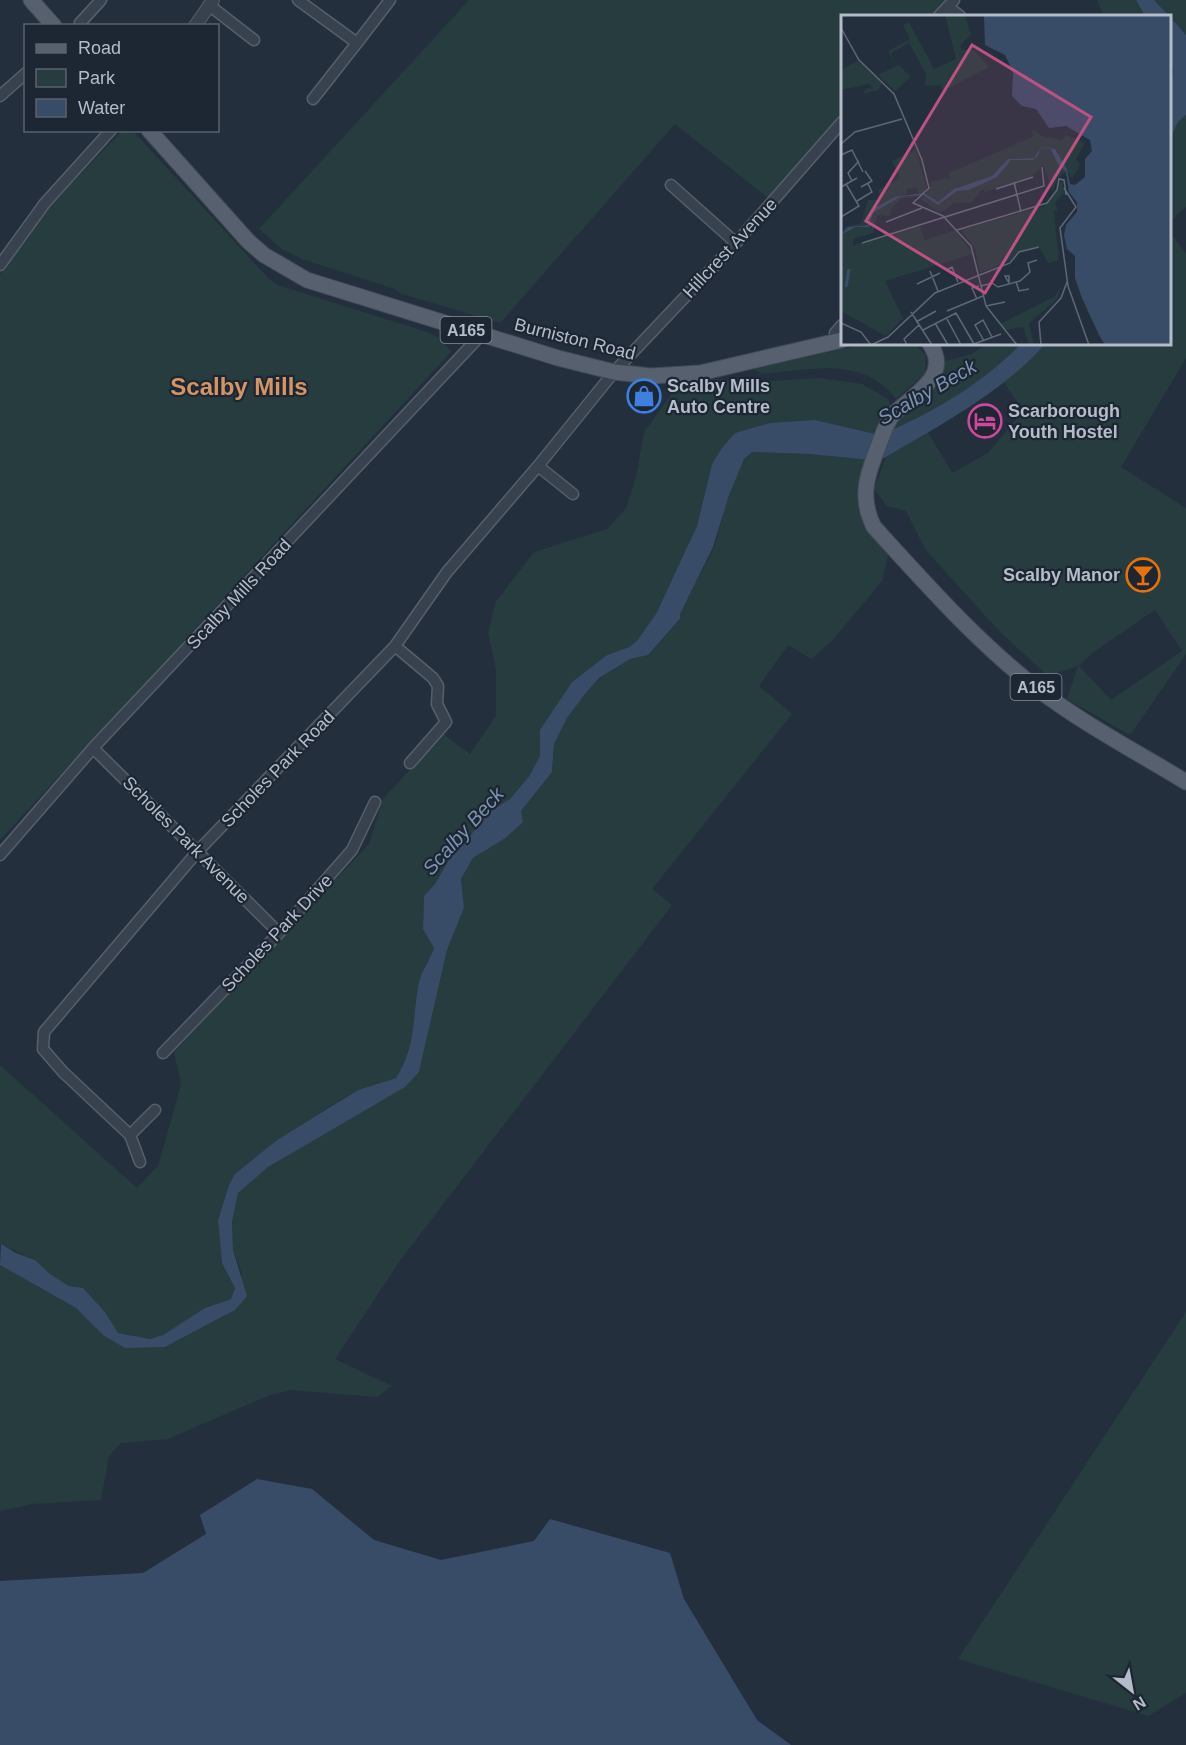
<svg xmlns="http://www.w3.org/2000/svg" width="1186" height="1745" viewBox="0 0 1186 1745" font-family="Helvetica,sans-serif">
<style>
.green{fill:#263c3f;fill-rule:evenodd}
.water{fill:#394c67}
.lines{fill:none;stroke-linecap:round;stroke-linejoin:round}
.minor-casing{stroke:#565f6c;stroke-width:13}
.tertiary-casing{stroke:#565f6c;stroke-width:14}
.primary-casing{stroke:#414a57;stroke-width:17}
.minor{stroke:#38414e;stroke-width:10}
.tertiary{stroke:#38414e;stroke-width:12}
.primary{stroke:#56606e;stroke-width:15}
.labels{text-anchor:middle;stroke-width:4.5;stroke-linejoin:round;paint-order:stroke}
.shield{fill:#1d2633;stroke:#878f9c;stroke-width:1.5}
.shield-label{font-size:16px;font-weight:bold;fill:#b4bcc9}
.street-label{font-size:18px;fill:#b4bcc9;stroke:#1d2633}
.poi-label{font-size:18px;font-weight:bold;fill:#b4bcc9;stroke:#1d2633;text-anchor:start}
.water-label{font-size:20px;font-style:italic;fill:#7c92b1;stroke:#1d2633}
.district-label{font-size:24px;font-weight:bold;fill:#d59563;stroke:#1d2633}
.inset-river{fill:none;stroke:#394c67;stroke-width:3}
.inset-road{fill:none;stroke:#5e6776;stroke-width:1.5}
.view{fill:#bd5182;fill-opacity:0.15;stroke:#bd5182;stroke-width:3}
.inset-edge{fill:none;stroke:#b4bcc9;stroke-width:3}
</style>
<rect width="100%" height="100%" fill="#242f3e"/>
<path class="green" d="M469 0H954L939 16H842V122L773 202 675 124 500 323 402 294 395 289 302 259 282 249 259 229Z
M1097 0H1136L1145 16H1104Z
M1154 0H1186V35Z
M1186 115V207L1170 221V138L1178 121Z
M122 131H133L269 279 278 285 427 332 441 339 451 352 0 840V274L42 214Z
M1170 233 1186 253V358L1121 467 1186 508V654L1130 735 1067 699 1078 666 1048 676 999 631 925 549 906 511 887 506 874 489 886 457 928 432 952 473 988 453 1023 411 1003 381 1045 344H1170ZM1155 610 1182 651 1111 700 1079 666 1092 653Z
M865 344H914L926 355 925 374 896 399C862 355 810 370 762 374L753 369Z
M987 344H1021C986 381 936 411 889 431L942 362 971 354Z
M820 378 862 384 888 399 891 408 880 435 815 420 735 433 712 464 697 526 656 614 638 641 629 647 607 655 572 682 541 730 540 756 530 775 510 799 484 815 469 838 455 849 435 884 424 896 423 929 434 948C430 961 420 972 418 987 412 1023 416 1045 396 1078L357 1090 277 1140 235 1174 229 1185 218 1220 222 1263 235 1288 231 1299 205 1308 163 1335 150 1339 118 1333 105 1312 83 1288 69 1286 50 1274 35 1260 0 1244V1065L137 1188 158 1166 172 1117 181 1084 174 1052 369 844 383 799 443 734 470 754 496 716V669L488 634 495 603 534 552 607 529 626 508 636 477 644 432 680 383 715 379 755 382Z
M752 452 809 454 870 460 859 481 861 505 889 552 882 581 832 641 811 659 788 645 759 686 792 714 652 889 672 905 402 1258 335 1359 392 1386 377 1397 291 1390 270 1395 168 1439 121 1443 109 1456 101 1500 33 1504 0 1511V1265L76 1308 103 1335 165 1347 235 1310 242 1274 233 1250 232 1222 238 1193 268 1167 353 1116 419 1072 447 950 464 908 461 879 473 858 504 839 521 811 552 772 554 744 567 718 585 694 599 678 630 659 648 655 680 620 679 614C690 591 704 569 714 547 724 520 728 471 752 452Z
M1186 1312V1693L1148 1716 958 1659Z"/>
<path class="water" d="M1136 0H1154L1169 16H1145Z
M1170 17 1186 35V115L1178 122 1170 138V90L1173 71 1170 59Z
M1021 344H1045C1003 392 940 425 886 457L878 460 889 431C936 411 985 381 1021 344Z
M815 420 880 435 870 460 809 454 752 452 744 459 729 495 713 547 680 614V619L648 655 630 659 599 678 585 694 567 718 554 744 552 772 521 811 523 822 504 839 473 858 461 879 464 908 447 950 419 1072 405 1087 268 1167 238 1193 232 1222 233 1250 247 1296 235 1310 165 1347 125 1348 103 1335 76 1308 0 1265 1 1244 16 1253 35 1260 50 1274 69 1286 83 1288 105 1312 118 1333 150 1339 163 1335 205 1308 231 1299 235 1288 222 1263 218 1220 229 1185 235 1174 277 1140 358 1090 396 1078C416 1045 412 1023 418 987 420 972 430 961 434 948L423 929 424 896 435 884 455 849 469 838 484 815 510 799 530 775 540 756V730L572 682 607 655 629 647 637 641 656 614 697 526 712 464 722 448 735 433 770 423Z
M257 1479 312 1489 374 1540 441 1560 534 1541 550 1519 670 1553 684 1599 757 1720 791 1745H0V1581L143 1573 206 1534 200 1515Z"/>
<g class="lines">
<g class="minor-casing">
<path id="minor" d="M298 0 357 43 390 0
M209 5 254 40
M948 7 960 16
M939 16 954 0
M80 23 101 0
M0 96 26 73
M313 99 357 43
M671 185 736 243
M0 265 45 203 111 130
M837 341 835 333 842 325
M538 466 573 494
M395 646 433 678 438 686 437 704 446 722 410 763
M93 748 279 933
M0 855 93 748 481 335
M163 1053 279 933 352 850 375 802
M130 1135 155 1110
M140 1162 130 1135 63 1072 43 1049 44 1032 198 851 395 646 447 572 538 466 614 372 736 243 842 122"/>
</g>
<g class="tertiary-casing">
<path id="tertiary" d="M195 26 213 0"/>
</g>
<g class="primary-casing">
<path id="primary" d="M31 0 54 26
M149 130 248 241 264 255 307 280 558 358 614 372 651 376 700 373 842 340
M930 344C953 378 909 396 891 417 885 426 882 437 878 447 867 475 859 498 874 527 926 584 978 643 1039 690 1085 725 1137 752 1186 782"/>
</g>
<use href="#minor" class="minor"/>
<use href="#tertiary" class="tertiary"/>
<use href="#primary" class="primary"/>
</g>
<defs>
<g id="shop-ring" transform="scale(1.725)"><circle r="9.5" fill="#1d2633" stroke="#3f7fe0" stroke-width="1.5"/><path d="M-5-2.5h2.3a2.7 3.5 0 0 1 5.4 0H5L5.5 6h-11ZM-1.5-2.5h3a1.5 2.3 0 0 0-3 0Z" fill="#3f7fe0"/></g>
<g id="hotel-ring" transform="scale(1.725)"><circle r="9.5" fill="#1d2633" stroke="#d1479c" stroke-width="1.5"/><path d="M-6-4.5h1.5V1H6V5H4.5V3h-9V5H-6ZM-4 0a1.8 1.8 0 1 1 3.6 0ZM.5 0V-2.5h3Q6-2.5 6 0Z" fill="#d1479c"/></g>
<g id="bar-ring" transform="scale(1.725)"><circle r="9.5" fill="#1d2633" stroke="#e8710a" stroke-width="1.5"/><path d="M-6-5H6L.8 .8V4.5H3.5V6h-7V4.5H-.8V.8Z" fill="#e8710a"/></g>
</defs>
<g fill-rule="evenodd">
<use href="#shop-ring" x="644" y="396"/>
<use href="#hotel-ring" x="985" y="421"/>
<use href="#bar-ring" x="1143" y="575"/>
</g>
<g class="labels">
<g class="shield">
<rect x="440.5" y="317" width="51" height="26" rx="4.5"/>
<rect x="1010.5" y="674" width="51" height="26" rx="4.5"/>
</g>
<g class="shield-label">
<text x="466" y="336">A165</text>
<text x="1036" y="693">A165</text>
</g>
<g class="street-label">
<text transform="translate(730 248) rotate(-47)" y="6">Hillcrest Avenue</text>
<text transform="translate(575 339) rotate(14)" y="6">Burniston Road</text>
<text transform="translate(239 594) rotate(-47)" y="6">Scalby Mills Road</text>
<text transform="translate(278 769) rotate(-46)" y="6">Scholes Park Road</text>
<text transform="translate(186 840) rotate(45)" y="6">Scholes Park Avenue</text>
<text transform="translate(277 933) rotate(-47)" y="6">Scholes Park Drive</text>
</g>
<g class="poi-label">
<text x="667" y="392">Scalby Mills<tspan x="667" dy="21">Auto Centre</tspan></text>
<text x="1008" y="417">Scarborough<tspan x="1008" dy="21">Youth Hostel</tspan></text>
<text x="1120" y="581" text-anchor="end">Scalby Manor</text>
</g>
<g class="water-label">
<text transform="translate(927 392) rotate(-30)" y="7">Scalby Beck</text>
<text transform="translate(463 831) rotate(-48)" y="7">Scalby Beck</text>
</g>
<g class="district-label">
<text x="239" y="395">Scalby Mills</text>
</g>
</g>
<g transform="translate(841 15)">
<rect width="330" height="330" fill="#242f3e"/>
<path d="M104 0H124L130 19 119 31 121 35H133L148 52 102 76 99 70 84 71 85 59 68 28 50 38 55 50 47 36 69 24 62 10 68 7 93 54 115 44ZM17 46 41 67 38 75 21 79 26 73 32 74 28 69 0 75V55ZM58 50 70 62 54 76 37 60ZM189 114 202 121 220 125 225 120 244 128 235 144 239 151 231 163 215 137 200 132 193 143 167 144 151 161 114 174 97 187 85 179 91 166 109 163 108 158 193 121ZM200 133 213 136 225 157 216 164 212 177 202 150 191 161 144 177 142 174 131 187 112 189 99 198 79 184 82 181 99 189 116 176 156 162 170 145H193ZM75 135 86 173 83 178H77V173L66 174V179L33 194 27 210 13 211 0 218 5 212 20 208 27 185H40L37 175 59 163 51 146ZM221 165 223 178 214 188 217 196H213L218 245 207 248 198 231 177 237 170 245 139 258 134 234 120 215 203 191ZM81 181 60 184 50 194 49 201 37 200 32 218 12 224V230L79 211 84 225 114 215 132 239 44 266 62 303 45 321 0 296V220L15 212H28L32 198 59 182ZM220 271 216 284 188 308 193 330H188L182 312 163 315 159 309 213 282Z" fill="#263c3f"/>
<path d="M143 0H330V330H264L258 320 241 283 234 263V241L226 234 223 220 225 210 236 197V187L228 177 225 157 217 149 210 134 200 133 196 142 192 145H170L156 162 128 175 116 176 97 190 82 180 59 182 32 198 28 212H15L0 220 7 212 27 210 30 195 54 182 83 178 97 187 113 174 151 161 167 144 193 143 200 132 214 134 226 154 229 169 234 170 244 162V144L251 136 249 125 225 111 208 113 195 94 181 91 171 81 172 59 168 48 164 40 144 30Z" fill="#394c67"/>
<path class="inset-river" d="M5 272 8 254"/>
<path class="inset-road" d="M0 13 18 45 53 79 81 145 88 173 72 188 102 201 130 231 145 291 176 330M0 129 14 117 61 104M0 140 11 135 22 157M11 166 7 158 18 146M173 167 180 197M0 172 16 163M20 172 31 166 24 156M223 173 235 192 219 213 227 271 248 330M155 174 192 162M16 186 31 177 27 169M0 202 18 191 5 169M45 207 81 193M116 215 206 188 216 175 218 164 223 165 225 180M21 228 203 171 201 152M105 255 111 252 117 267M89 256 97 276M168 267V261H164L168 268M175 267 178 276 188 274M76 269 99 258M140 271 151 268 157 272 179 266 189 257 187 248 196 245M136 284 131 273 138 271M145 291 164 287M106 296 142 281M70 297 91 330M106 304 120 330M75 307 95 296M0 308 20 317 30 330M94 308 107 330M82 315 115 298 133 329M143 326 134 310 142 305 151 322M30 330 47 322 94 278 169 248 178 237 198 232M66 330 63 324 78 310M114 330 133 329 160 319M200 330 198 307 220 283 226 267"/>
<path class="view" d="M131 30 250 102 144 278 25 206Z"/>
<rect width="330" height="330" class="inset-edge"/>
</g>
<rect x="24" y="24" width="195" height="108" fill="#1d2633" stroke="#59626f" stroke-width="1.5"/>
<rect x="36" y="44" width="30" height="9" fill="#56606e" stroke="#59626f" stroke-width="1.5"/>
<text x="78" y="54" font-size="18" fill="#b4bcc9">Road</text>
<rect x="36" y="69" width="30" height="18" fill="#263c3f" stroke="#59626f" stroke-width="1.5"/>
<text x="78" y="84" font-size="18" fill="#b4bcc9">Park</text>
<rect x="36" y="99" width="30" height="18" fill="#394c67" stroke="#59626f" stroke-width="1.5"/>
<text x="78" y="114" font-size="18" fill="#b4bcc9">Water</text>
<g transform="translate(1132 1691) rotate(149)" stroke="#1d2633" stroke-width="4.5" paint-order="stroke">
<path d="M0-4.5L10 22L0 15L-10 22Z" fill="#b4bcc9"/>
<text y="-9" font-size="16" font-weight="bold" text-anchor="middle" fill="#b4bcc9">N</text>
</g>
</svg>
